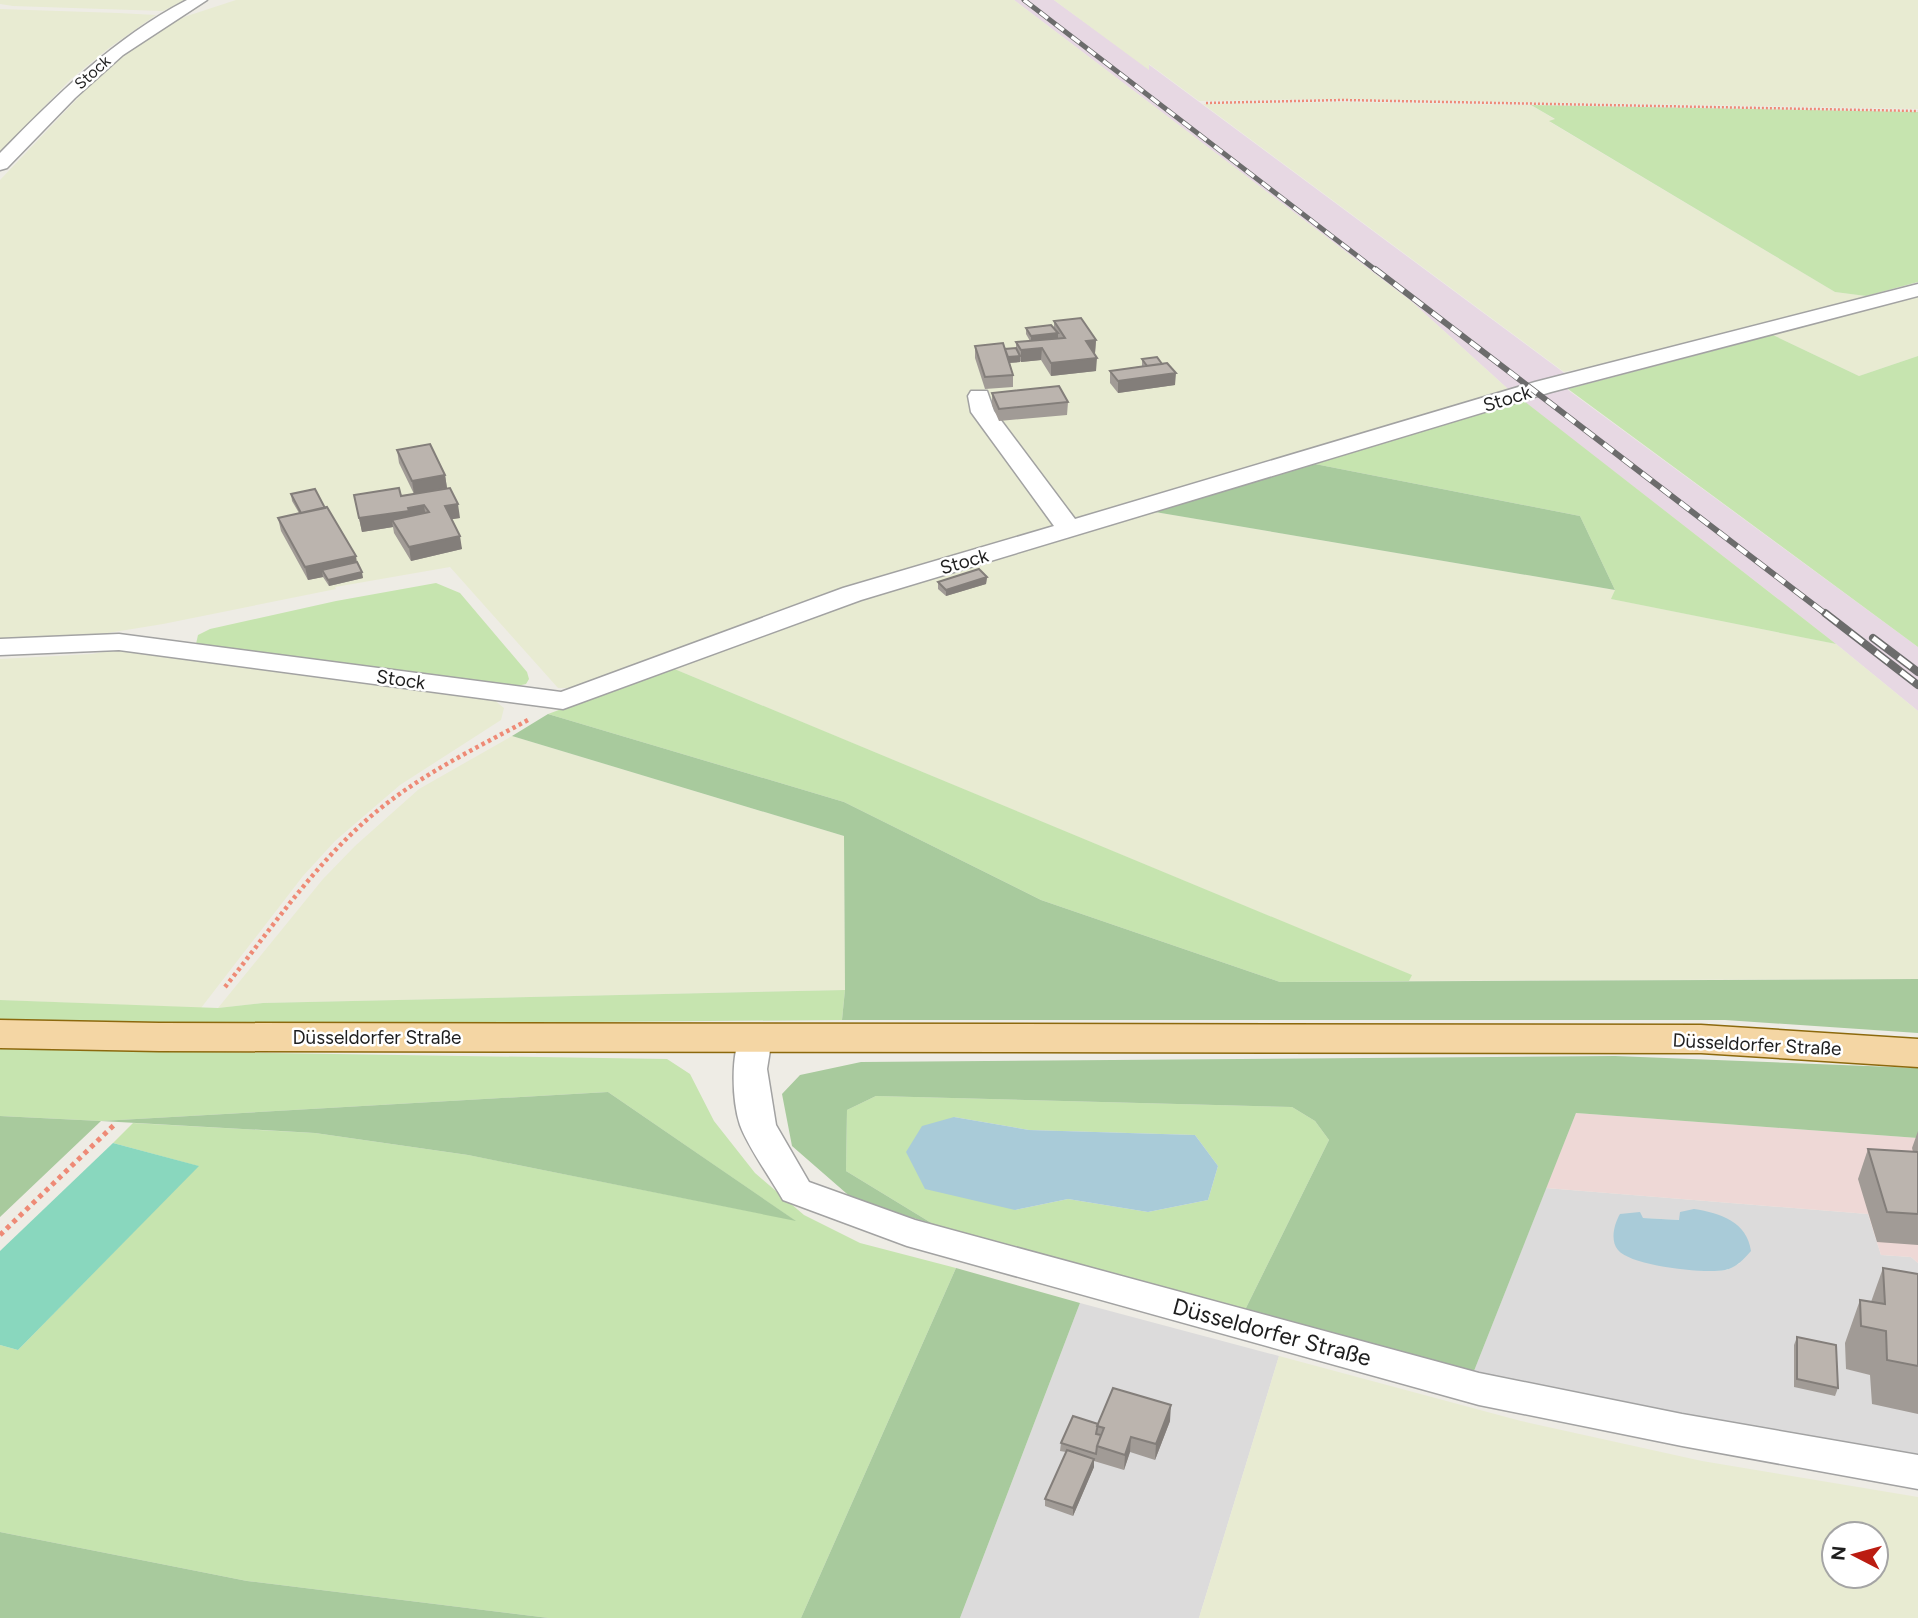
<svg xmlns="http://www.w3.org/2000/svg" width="1918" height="1618" viewBox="0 0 1918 1618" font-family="Figtree,sans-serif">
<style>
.residential{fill:#dcdbdb;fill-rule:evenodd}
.commercial{fill:#eed8d6}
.industrial{fill:#e7d8e3}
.farmland{fill:#e8ebd2;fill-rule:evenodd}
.grass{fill:#c6e4af;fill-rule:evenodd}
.forest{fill:#a8ca9d}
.pitch{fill:#89d7be}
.water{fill:#a9cbd8}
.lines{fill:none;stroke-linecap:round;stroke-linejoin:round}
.minor-casing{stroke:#a2a2a2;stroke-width:3}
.major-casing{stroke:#8c690d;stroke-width:3}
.path-far2{stroke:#ee8a76;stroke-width:2.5;stroke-dasharray:2 2;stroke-linecap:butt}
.path-far1{stroke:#ee8a76;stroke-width:4.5;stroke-dasharray:3.5 3.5;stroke-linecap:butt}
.path{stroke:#ee8a76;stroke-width:5;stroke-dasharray:4.5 4.5;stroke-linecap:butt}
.minor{fill:#fff;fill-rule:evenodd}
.major{fill:#f4d6a4;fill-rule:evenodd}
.rail-far2-casing{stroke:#6c6c6c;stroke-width:5}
.rail-far1-casing{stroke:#6c6c6c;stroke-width:6}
.rail-casing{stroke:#6c6c6c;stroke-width:8}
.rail-far2{stroke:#fff;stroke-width:3.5;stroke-dasharray:10;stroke-linecap:butt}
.rail-far1{stroke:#fff;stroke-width:4.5;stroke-dasharray:12;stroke-linecap:butt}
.rail{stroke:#fff;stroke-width:5;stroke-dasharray:16;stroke-linecap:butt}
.wall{fill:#a19b96}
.shaded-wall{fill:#837e7a}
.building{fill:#bbb4ae;stroke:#837e7a;stroke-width:2}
.labels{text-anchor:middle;stroke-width:5;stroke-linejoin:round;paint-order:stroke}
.far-street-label{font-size:16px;fill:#1e1e1e;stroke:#fff}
.street-label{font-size:19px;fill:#1e1e1e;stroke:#fff}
.near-street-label{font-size:23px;fill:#1e1e1e;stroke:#fff}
</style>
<rect width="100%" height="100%" fill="#eeece5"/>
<path class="residential" d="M1546 1188 1868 1214 1881 1255 1911 1257 1918 1263V1458L1818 1443 1474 1371ZM1643 1218 1679 1220 1740 1263 1727 1270 1704 1271 1645 1262 1623 1254Z
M1080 1303 1279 1356 1199 1618H960Z"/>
<path class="commercial" d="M1576 1113 1918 1138V1263L1911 1257 1881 1255 1868 1214 1546 1188Z"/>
<path class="industrial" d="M1014 0H1054L1149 69 1148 64 1567 375 1568 390 1918 647V711L1836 644 1508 389 1412 302Z"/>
<path class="farmland" d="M0 0H185L163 11 13 6 0 4Z
M236 0H1014L1412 302 1508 389 581 688H558L450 567 335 587 336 589 163 624 77 638 0 640V180L95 80 130 49 181 18Z
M1054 0H1918V109L1341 99 1199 101 1149 64V70Z
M0 9 118 13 156 15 109 48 71 79 0 152Z
M1343 102 1531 105 1556 120 1550 122 1835 292 1866 296 1621 361 1564 372 1203 104Z
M1918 297V356L1859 376 1773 335Z
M1155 512 1615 590 1612 599 1836 644 1918 711V979L1409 981 1411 975 672 668 853 602Z
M120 649 493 699 504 708 501 720 400 785 335 841 303 876 201 1008 0 1000V659L92 654Z
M512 736 844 836 845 990 263 1003 218 1008 323 879 355 846 419 789Z
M1279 1356 1521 1421 1702 1461 1918 1497V1618H1199ZM1834 1534H1876V1576H1834Z"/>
<path class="grass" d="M1531 105 1918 112V282L1866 296 1835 292 1549 121 1555 119Z
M1773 335 1859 376 1918 356V647L1568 389Z
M1524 401 1836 644 1611 599 1615 590 1580 516 1315 464Z
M436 583 460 593 527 672 529 679 526 684 513 687 196 644 198 635 210 629 336 601Z
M672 668 1412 975 1409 981 1280 982 1041 900 844 802 548 714Z
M845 990 842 1020 208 1025 0 1020V1000L218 1008 263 1003Z
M0 1049 667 1059 690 1074 714 1121 755 1173 804 1215 860 1243 956 1268 801 1618H549L247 1581 0 1532V1345L18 1350 198 1166 113 1143 133 1123 315 1133 468 1155 794 1220 608 1092 101 1121 0 1116Z
M876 1096 1292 1107 1315 1121 1329 1140 1245 1310 933 1224 846 1171 847 1110ZM954 1117 1029 1130 1195 1135 1218 1166 1208 1200 1148 1212 1068 1199 1015 1210Z"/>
<path class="forest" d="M1315 464 1580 516 1615 590 1155 512Z
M548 714 844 802 1041 900 1280 982 1918 979V1033L1725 1020H842L845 990 844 836 512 736Z
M1615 1056 1918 1068V1138L1576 1113 1474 1371 1245 1310 1329 1140 1315 1121 1292 1107 876 1096 847 1110 846 1171 933 1224 854 1200 792 1146 782 1094 800 1075 861 1062Z
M608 1092 796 1221 468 1155 315 1133 101 1121 0 1217V1116L101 1121Z
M956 1268 1080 1303 960 1618H801Z
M0 1532 247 1581 549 1618H0Z"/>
<path class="pitch" d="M113 1143 199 1166 18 1350 0 1345V1251Z"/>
<path class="water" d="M954 1117 1029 1130 1195 1135 1218 1166 1208 1200 1148 1212 1068 1199 1015 1210 925 1189 906 1152 922 1126Z
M1694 1209C1721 1213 1747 1222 1751 1251 1744 1259 1736 1268 1725 1270 1704 1274 1631 1266 1618 1250 1610 1241 1614 1224 1620 1214L1640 1212 1643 1218 1679 1220 1680 1212Z"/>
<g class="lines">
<g class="minor-casing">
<path id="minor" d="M187 0H207L123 55 75 98 7 168 0 170V153C57 95 114 38 187 0Z
M1918 284V296L1551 392 861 600 563 709 119 650 0 655V639L119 634 561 692 843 588 1054 526 971 412 968 396 971 391H987L994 411 1075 519 1535 382Z
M755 1027 767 1030 772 1038 767 1069 776 1125 809 1182 915 1220 1479 1373 1682 1414 1918 1455V1489L1682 1446 1479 1405 907 1246 783 1200C771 1179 748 1147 740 1125 732 1101 730 1052 743 1030Z"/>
</g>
<g class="major-casing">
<path id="major" d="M0 1020 159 1023 1701 1025 1918 1039V1067L1701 1053 159 1051 0 1048Z"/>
</g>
<path class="path-far2" d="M1206 103 1343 100 1918 111"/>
<path class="path-far1" d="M225 987C275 924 322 853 386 804 430 770 480 746 528 720"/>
<path class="path" d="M0 1235 114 1125"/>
<use href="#minor" class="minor"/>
<use href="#major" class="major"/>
<g class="rail-far2-casing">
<path id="rail-far2" d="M1024 0 1377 271"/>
</g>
<g class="rail-far1-casing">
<path id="rail-far1" d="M1375 269 1827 615"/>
</g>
<g class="rail-casing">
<path id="rail" d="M1825 613 1918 685
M1873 638 1918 672"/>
</g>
<use href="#rail-far2" class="rail-far2"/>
<use href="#rail-far1" class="rail-far1"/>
<use href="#rail" class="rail"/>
</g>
<path class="wall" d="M1054 321 1096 340 1095 353H1093L1096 371 1051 376 1041 360 1021 362 1020 361V362L1010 363 1013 375V387L985 389 975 358V346L1005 349 1016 348V342L1030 341 1026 334V328L1054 329Z
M1142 359 1175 385 1118 393 1110 383V371L1142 366Z
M992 393 1068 402 1067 415 999 421 992 405Z
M397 450 445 475 447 488 423 492 460 518 451 519 462 549 411 561 394 533 393 527 362 532 354 495 401 496 414 494 399 463Z
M291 494 357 562 363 578 329 586 323 577 308 580 281 531 278 518 299 513 292 501Z
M987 577 986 584 946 596 938 589V582Z
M1918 1131V1245L1877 1242 1858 1179 1868 1149 1913 1152 1912 1148Z
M1883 1268 1918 1274V1414L1872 1404 1870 1375 1846 1369 1845 1343 1860 1300 1871 1302Z
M1797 1337 1838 1388 1835 1396 1794 1387V1345Z
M1170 1421 1155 1460 1130 1452 1124 1470 1094 1461V1467L1073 1516 1045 1506V1499L1066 1452 1060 1451 1061 1443 1098 1424Z"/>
<path class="shaded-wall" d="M1058 333V339L1031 342V336Z
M1096 340 1095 353 1085 354 1086 341Z
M1042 348 1041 360 1021 362V350Z
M1020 356V362L1007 363V357Z
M1097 358 1096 371 1051 376V363Z
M1176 373 1175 385 1118 393V381Z
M445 475 447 488 414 494 412 481Z
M458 504 460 518 447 520 445 506Z
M424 505 426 518 392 520 393 527 362 532 359 518Z
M460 536 462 549 411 561 409 547Z
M356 556 358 569 322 570 323 577 308 580 305 567Z
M362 572 363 578 329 586 328 580Z
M987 577 986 584 946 596V590Z
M1171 1405 1170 1421 1155 1460 1156 1444Z
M1131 1437 1130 1452 1124 1470 1125 1455Z
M1094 1459V1467L1073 1516V1508Z"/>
<path class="building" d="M1081 318 1096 340 1086 341 1097 358 1051 363 1042 348 1021 350 1016 342 1065 338 1054 321Z
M1051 325 1058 333 1031 336 1026 328Z
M1003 343 1013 375 985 377 975 346Z
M1016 348 1020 356 1008 357 1005 349Z
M1157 357 1162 364 1147 366 1142 359Z
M1167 363 1176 373 1118 381 1110 371Z
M1059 386 1068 402 999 409 992 393Z
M430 444 445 475 412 481 397 450Z
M399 488 401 496 450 488 458 504 445 506 460 536 409 547 392 520 429 512 424 505 408 508 409 511 359 518 354 495Z
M315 489 325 508 301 513 291 494Z
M327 507 356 556 305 567 278 518Z
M357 562 362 572 328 580 322 570Z
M979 569 987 577 946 590 938 582Z
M1868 1149 1918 1152V1214L1887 1212Z
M1883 1268 1918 1274V1366L1887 1360 1886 1331 1861 1326 1860 1300 1885 1304Z
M1797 1337 1836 1345 1838 1388 1797 1379Z
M1113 1388 1171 1405 1156 1444 1131 1437 1125 1455 1097 1446 1104 1428 1097 1426Z
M1073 1416 1098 1424 1096 1434 1101 1435 1097 1446 1096 1454 1061 1443Z
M1067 1450 1094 1459 1073 1508 1045 1499Z"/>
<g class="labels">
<g class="far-street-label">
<text transform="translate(92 72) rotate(-42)" y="6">Stock</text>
</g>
<g class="street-label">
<text transform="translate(1507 398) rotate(-17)" y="7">Stock</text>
<text transform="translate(964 561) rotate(-16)" y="7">Stock</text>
<text transform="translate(401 679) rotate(8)" y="7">Stock</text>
<text x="377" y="1044">Düsseldorfer Straße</text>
<text transform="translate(1757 1044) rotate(3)" y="7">Düsseldorfer Straße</text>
</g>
<g class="near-street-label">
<text transform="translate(1272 1332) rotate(15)" y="8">Düsseldorfer Straße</text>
</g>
</g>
<g transform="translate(1855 1555) rotate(276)"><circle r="33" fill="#ffffff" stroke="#a5a5a5" stroke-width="2"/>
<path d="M0-5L12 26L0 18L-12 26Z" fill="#bb1c11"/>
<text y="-10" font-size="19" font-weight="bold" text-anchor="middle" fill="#1e1e1e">N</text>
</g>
</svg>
